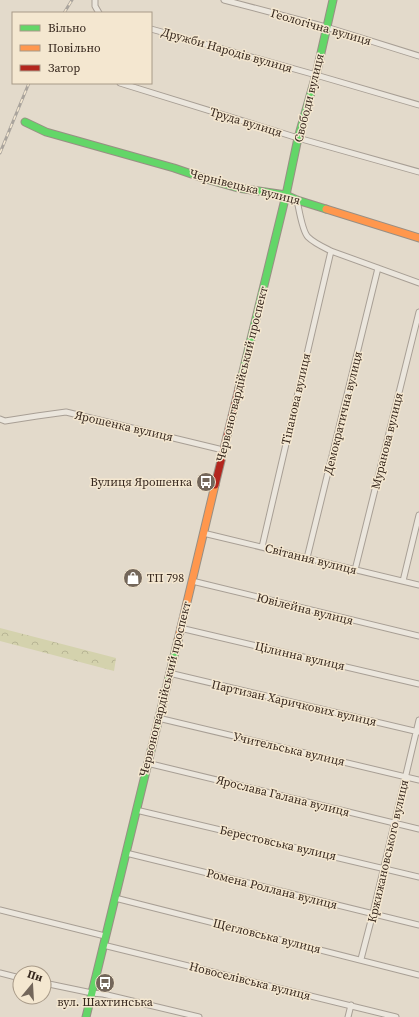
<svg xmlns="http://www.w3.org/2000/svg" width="419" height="1017" viewBox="0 0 419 1017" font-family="'Source Serif 4',serif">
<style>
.forest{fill:url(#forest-crowns)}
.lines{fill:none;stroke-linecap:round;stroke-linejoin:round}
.street-casing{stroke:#a89f95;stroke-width:7}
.fast-casing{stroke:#988f84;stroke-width:9}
.slow-casing{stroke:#988f84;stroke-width:9}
.jam-casing{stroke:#988f84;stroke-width:9}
.street{stroke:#ebe6dd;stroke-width:5}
.fast{stroke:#63d668;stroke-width:7}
.slow{stroke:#ff974d;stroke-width:7}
.jam{stroke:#b3261e;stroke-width:7}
.rail-casing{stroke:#aaa49d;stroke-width:3}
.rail{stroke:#f4e7d0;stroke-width:1.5;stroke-dasharray:4.5;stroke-linecap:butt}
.labels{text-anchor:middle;stroke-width:3;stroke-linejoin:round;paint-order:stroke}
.street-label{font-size:12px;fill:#36271d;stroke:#f4e7d0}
.poi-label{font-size:12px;fill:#36271d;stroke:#f4e7d0;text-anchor:end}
</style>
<defs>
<pattern id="forest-crowns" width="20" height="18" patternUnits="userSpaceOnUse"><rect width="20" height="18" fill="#d4d2ad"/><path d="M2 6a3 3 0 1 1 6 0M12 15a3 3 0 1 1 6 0" fill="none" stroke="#b7b494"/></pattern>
</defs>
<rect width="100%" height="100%" fill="#e3dacb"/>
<path class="forest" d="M0 628 116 658 114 671 0 641Z"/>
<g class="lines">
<g class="street-casing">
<path id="street" d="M95 0V6L99 13
M224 0 326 27 419 56
M151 29 316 75 419 105
M120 83 298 138 419 172
M297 200C299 209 302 231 308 237 314 243 323 247 331 251L419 283
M0 419 5 421 37 416 66 412 223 450
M203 533 419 585
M262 547 331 251
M307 558 378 268
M355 570 419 312
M192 581 419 636
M403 581 419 515
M180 628 419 684
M169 673 419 732
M158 718 419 780
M147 763 419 829
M136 810 419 877
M126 853 419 925
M115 898 419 975
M0 910 105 936
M103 945 396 1017
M361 959 373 913 419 720
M0 973 20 978
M44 983 92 993 103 994 199 1017
M348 1017 351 1005"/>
</g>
<g class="fast-casing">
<path id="fast" d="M25 122 46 132 174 168 206 179 238 188 286 195 297 200 326 209
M239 388 286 195 298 138 316 75 333 0
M86 1017 178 640"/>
</g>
<g class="slow-casing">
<path id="slow" d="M326 209 419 238
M178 640 215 485"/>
</g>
<g class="jam-casing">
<path id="jam" d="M215 485 239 388"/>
</g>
<use href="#street" class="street"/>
<use href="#fast" class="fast"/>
<use href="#slow" class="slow"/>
<use href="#jam" class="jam"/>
<g class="rail-casing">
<path id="rail" d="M64 13 72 0
M0 153 29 83"/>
</g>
<use href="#rail" class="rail"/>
</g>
<defs>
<g id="bus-disc" transform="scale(1)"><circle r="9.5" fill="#73665a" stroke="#f4e7d0"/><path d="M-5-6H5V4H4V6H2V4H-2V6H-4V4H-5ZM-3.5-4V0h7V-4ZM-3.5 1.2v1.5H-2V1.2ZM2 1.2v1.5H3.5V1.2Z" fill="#fff"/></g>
<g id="shop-disc" transform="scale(1)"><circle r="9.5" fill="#73665a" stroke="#f4e7d0"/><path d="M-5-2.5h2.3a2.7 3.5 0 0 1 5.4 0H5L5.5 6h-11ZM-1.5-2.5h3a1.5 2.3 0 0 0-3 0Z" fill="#fff"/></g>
</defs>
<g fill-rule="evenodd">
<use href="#bus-disc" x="206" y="482"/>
<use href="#shop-disc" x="133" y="578"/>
<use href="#bus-disc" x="105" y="983"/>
</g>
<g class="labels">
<g class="street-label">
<text transform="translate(321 27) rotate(16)" y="4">Геологічна вулиця</text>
<text transform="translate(227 50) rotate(16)" y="4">Дружби Народів вулиця</text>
<text transform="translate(309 98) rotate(-76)" y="4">Свободи вулиця</text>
<text transform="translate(246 122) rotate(17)" y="4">Труда вулиця</text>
<text transform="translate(245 187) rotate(14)" y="4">Чернівецька вулиця</text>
<text transform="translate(242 374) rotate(-76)" y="4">Червоногвардійський проспект</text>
<text transform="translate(296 399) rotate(-77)" y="4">Тіпанова вулиця</text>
<text transform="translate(343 413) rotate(-76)" y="4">Демократична вулиця</text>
<text transform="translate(124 426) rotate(13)" y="4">Ярошенка вулиця</text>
<text transform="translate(387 441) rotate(-76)" y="4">Муранова вулиця</text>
<text transform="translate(311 559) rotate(14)" y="4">Світання вулиця</text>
<text transform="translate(305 609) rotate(14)" y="4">Ювілейна вулиця</text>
<text transform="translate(300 656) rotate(13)" y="4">Цілинна вулиця</text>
<text transform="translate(165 689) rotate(-76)" y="4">Червоногвардійський проспект</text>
<text transform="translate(294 703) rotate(13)" y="4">Партизан Харичкових вулиця</text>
<text transform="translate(289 749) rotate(13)" y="4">Учительська вулиця</text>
<text transform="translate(283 796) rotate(14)" y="4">Ярослава Галана вулиця</text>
<text transform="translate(278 843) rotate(13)" y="4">Берестовська вулиця</text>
<text transform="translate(388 851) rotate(-77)" y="4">Кржижановського вулиця</text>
<text transform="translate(272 889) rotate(14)" y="4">Ромена Роллана вулиця</text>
<text transform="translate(267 936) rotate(14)" y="4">Щегловська вулиця</text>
<text transform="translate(250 981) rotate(14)" y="4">Новоселівська вулиця</text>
</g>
<g class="poi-label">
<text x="192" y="486">Вулиця Ярошенка</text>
<text x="147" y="582" text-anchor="start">ТП 798</text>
<text x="105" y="1006" text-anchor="middle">вул. Шахтинська</text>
</g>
</g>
<rect x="12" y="12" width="140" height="72" fill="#f4e7d0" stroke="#a89a88"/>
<rect x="20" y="25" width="20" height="6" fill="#63d668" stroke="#a89a88"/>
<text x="48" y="32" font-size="12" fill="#36271d">Вільно</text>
<rect x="20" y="45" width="20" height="6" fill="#ff974d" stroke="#a89a88"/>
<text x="48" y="52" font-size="12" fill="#36271d">Повільно</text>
<rect x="20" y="65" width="20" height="6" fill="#b3261e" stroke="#a89a88"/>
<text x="48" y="72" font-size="12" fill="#36271d">Затор</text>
<g transform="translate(32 985) rotate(18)"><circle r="19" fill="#f4e7d0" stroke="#a89a88"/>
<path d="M0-3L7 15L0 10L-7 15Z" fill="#73665a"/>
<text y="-6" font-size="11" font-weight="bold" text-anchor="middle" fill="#36271d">Пн</text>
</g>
</svg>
